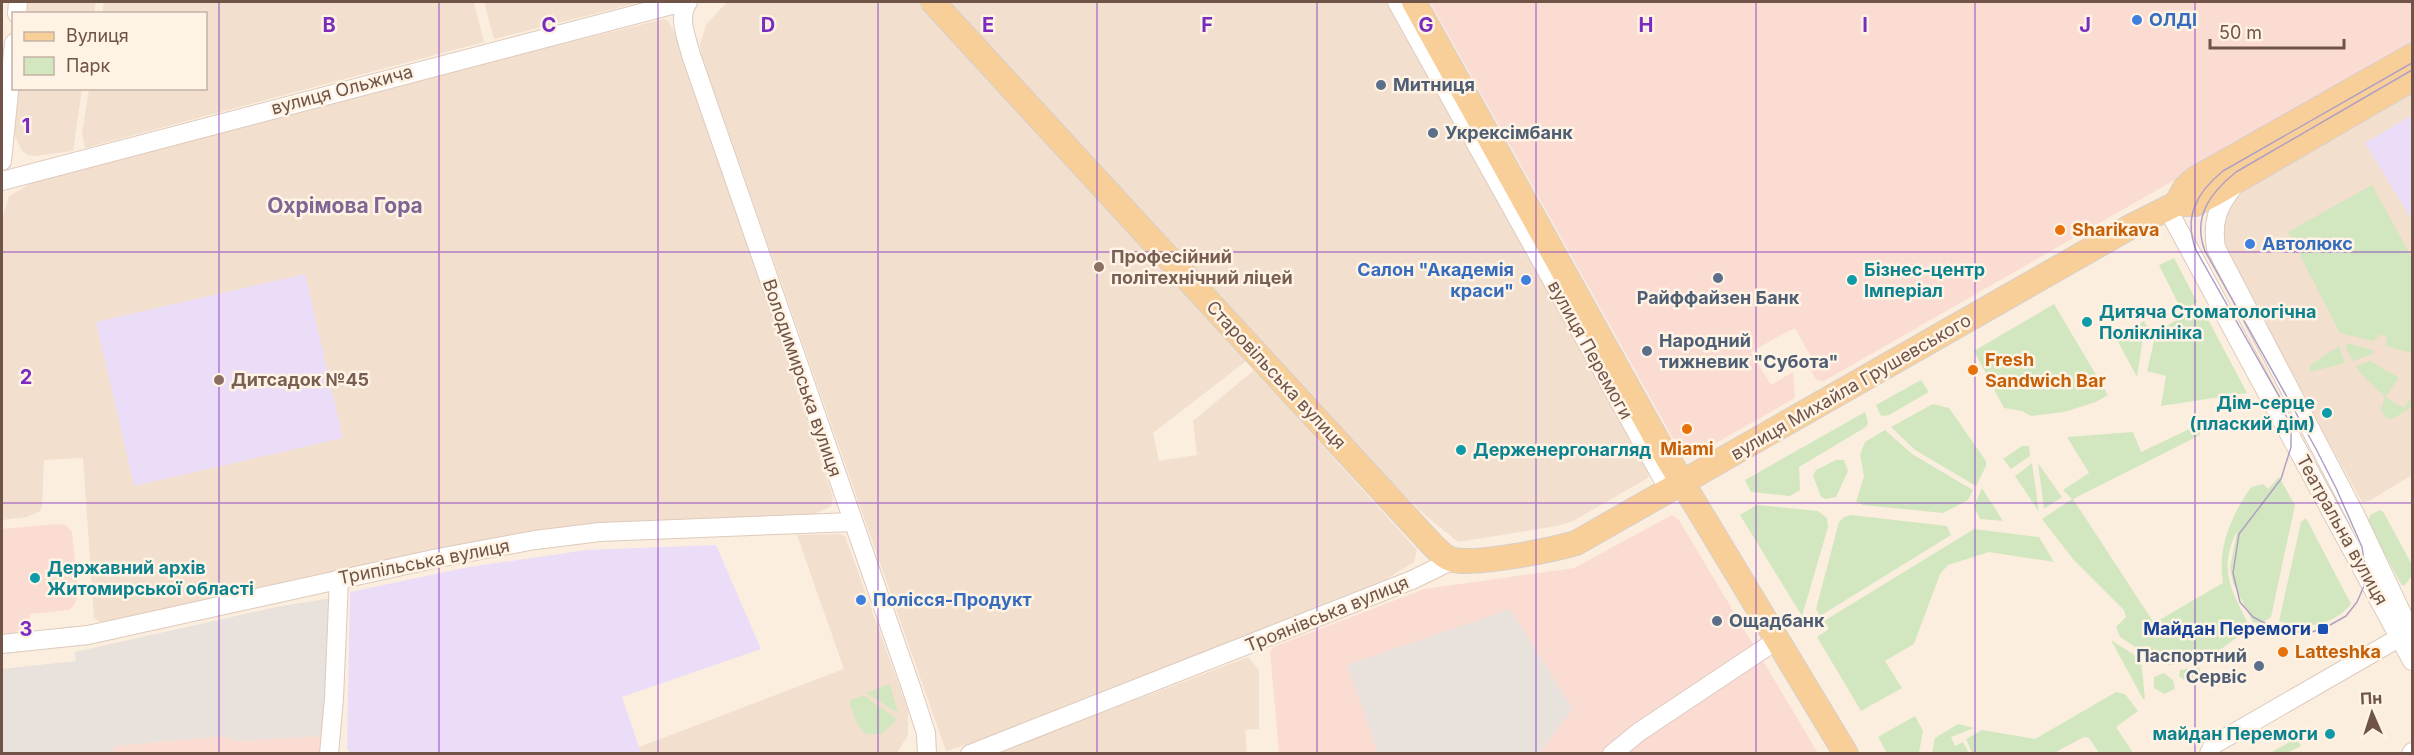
<svg xmlns="http://www.w3.org/2000/svg" width="2414" height="755" viewBox="0 0 2414 755" font-family="Inter,sans-serif">
<style>
.residential{fill:#f2dfce}
.commercial{fill:#fbdcd3}
.industrial{fill:#e9e1db}
.education{fill:#ebdcf7}
.green{fill:#d2e7bf}
.lines{fill:none;stroke-linecap:round;stroke-linejoin:round}
.minor-casing{stroke:#decabc;stroke-width:20}
.major-casing{stroke:#d7cfcc;stroke-width:26}
.minor{stroke:#fff;stroke-width:18}
.major{stroke:#f8cf99;stroke-width:24}
.tram{stroke:#b0a0c2;stroke-width:1.5}
.grid{fill:none;stroke:#7b2cbf;stroke-width:1.5;stroke-opacity:0.55}
.shop-dot{fill:#3f7fe0;stroke:#fef3e4;stroke-width:2}
.service-dot{fill:#5c6f8a;stroke:#fef3e4;stroke-width:2}
.food-dot{fill:#e8710a;stroke:#fef3e4;stroke-width:2}
.education-dot{fill:#8d6e63;stroke:#fef3e4;stroke-width:2}
.culture-dot{fill:#0f9aa8;stroke:#fef3e4;stroke-width:2}
.transit-dot{fill:#1a4fb4;stroke:#fef3e4;stroke-width:2}
.labels{text-anchor:middle;stroke-width:5;stroke-linejoin:round;paint-order:stroke}
.shop-label{font-size:18px;font-weight:bold;fill:#366cbe;stroke:#fef3e4;text-anchor:start}
.service-label{font-size:18px;font-weight:bold;fill:#4e5e75;stroke:#fef3e4;text-anchor:start}
.street-label{font-size:18px;fill:#705448;stroke:#fef3e4}
.food-label{font-size:18px;font-weight:bold;fill:#c56008;stroke:#fef3e4;text-anchor:start}
.education-label{font-size:18px;font-weight:bold;fill:#785e54;stroke:#fef3e4;text-anchor:start}
.culture-label{font-size:18px;font-weight:bold;fill:#0d838f;stroke:#fef3e4;text-anchor:start}
.transit-label{font-size:18px;font-weight:bold;fill:#164399;stroke:#fef3e4;text-anchor:end}
.quarter-label{font-size:21px;font-weight:bold;fill:#806493;stroke:#fef3e4}
.grid-label{font-size:20px;text-anchor:middle;font-weight:bold;fill:#7b2cbf;stroke:#fef3e4;stroke-width:5;stroke-linejoin:round;paint-order:stroke}
</style>
<rect width="100%" height="100%" fill="#fbeedf"/>
<path class="residential" d="M21 2H96L94 13 20 14Z
M104 2H474L484 42 85 148 82 134 89 89 206 88V14L102 13Z
M484 2H641L494 39Z
M727 2H919L1246 361 1153 433 1159 461 1197 455 1193 421 1254 370 1417 550 1414 562 1380 583 988 738 946 751 701 54 700 44 706 25Z
M946 2H1389L1649 471 1648 478 1573 521 1557 526 1458 542 1419 510 1386 476Z
M664 19 668 21 674 32 833 497 831 506 811 516 699 522 233 595 100 622 94 618 83 458 44 460 42 506 40 511 27 517 2 520V220L9 196 32 183 472 66Z
M14 88 82 89 73 151 35 156 28 155 22 151 14 134 11 106Z
M2412 89V475L2369 501 2362 502 2226 257 2220 230 2229 205 2242 189Z
M840 534 845 536 908 710V735L897 753 641 754 639 747 844 669 797 535Z
M1248 657 1259 670V729L1245 730 1247 753 995 754Z"/>
<path class="commercial" d="M1430 2H2412V44L1824 381 1817 380 1809 368 1815 364 1795 328 1781 335 1751 352 1771 385 1793 372 1795 398 1711 446 1700 449 1689 448 1672 437Z
M1672 515 1679 520 1818 753H1279L1270 652 1273 647 1424 589 1574 568Z
M57 524 66 525 72 532 78 593 75 604 69 610 30 614V632L2 635V529Z
M222 736 237 741 324 736 321 753 110 754 116 746Z"/>
<path class="industrial" d="M331 598V699L324 700V736L237 741 222 736 116 746 110 753 2 754V669L76 661 75 652 276 607Z
M1510 609 1573 709 1539 753H1378L1347 665Z"/>
<path class="education" d="M2412 115V220L2365 143Z
M305 274 343 438 134 486 96 322Z
M716 545 761 649 622 697 641 753 353 754 347 749 350 592 469 567 587 550Z"/>
<path class="green" d="M2372 185 2412 258V353L2386 346 2387 338 2381 334 2373 341 2340 333 2288 232Z
M2174 258 2197 302 2182 311 2159 265Z
M2054 304 2108 395 2096 402 2064 412 2031 416 2022 411 2004 408 1974 351Z
M2201 306 2247 393 2161 406 2166 376 2147 371 2156 332Z
M2144 321 2149 329 2144 332 2137 377 2116 338Z
M2347 343 2373 350V354L2353 361 2345 347Z
M2339 346 2345 363 2310 372 2309 366Z
M2370 361 2399 378 2385 397 2404 408 2412 396V407L2392 419 2385 417 2381 410 2385 397 2359 372 2356 366Z
M1921 380 1929 392 1889 415 1881 416 1876 405Z
M1933 404 1949 408 1986 461V466L1976 486 1915 450 1891 427Z
M1865 412 1868 422 1866 427 1799 467 1800 490 1790 496 1751 492 1745 480Z
M2200 424V435L2073 499 2154 623 2223 583C2217 548 2231 516 2251 487L2263 484 2268 489 2279 477 2295 505 2271 617 2261 624 2253 622 2233 583 2230 568 2237 531C2217 571 2233 592 2250 628L2206 660 2170 665 2144 653 2120 637 2116 627 2126 617 2124 610 2073 559 2042 519 2072 499 2063 490 2089 473 2067 437 2133 432 2141 452Z
M1885 430 1912 454 1973 490 1968 500 1943 513 1863 505 1856 502 1864 476 1860 455 1865 442Z
M2022 446H2029L2030 456 2011 469 2003 459Z
M1836 460H1844L1848 471 1836 497 1826 499 1821 497 1813 476 1816 470Z
M2032 463 2039 512 2015 476Z
M2038 463 2062 497 2044 509Z
M1982 488 2003 521 1980 519 1974 506Z
M1757 505 1818 511 1827 518 1828 527 1802 616 1740 515Z
M2380 510 2384 513 2412 565V576L2404 586 2401 584 2368 523 2370 515Z
M1851 515 1947 526 1951 535 1820 616 1816 609 1839 522 1844 517Z
M2306 518 2351 604C2334 625 2305 631 2279 621L2301 522Z
M1974 529 2039 537 2054 562 1989 552 1948 565 1940 574 1914 644 1885 661 1902 688 1861 711 1817 637 1829 629 1824 621Z
M2111 640 2141 659 2145 699H2143Z
M2199 666 2201 675 2188 683 2179 676 2180 670Z
M2164 673 2173 680 2175 689 2164 694 2154 688V677Z
M890 684 898 713 866 693Z
M2116 692 2125 694 2138 711 2116 727 2133 753H2099L2089 738 2084 737 2054 753H1972L1966 739 1982 730 2035 739Z
M863 695 897 719 882 734H866L858 726 849 701Z
M1915 716 1923 731 1919 753H1887L1878 737Z
M1958 724 1974 728 1951 737 1955 746 1963 742 1969 753H1932L1935 738Z
M2297 738 2301 746 2287 753H2270Z"/>
<g class="lines">
<g class="minor-casing">
<path id="minor" d="M688 2C677 18 687 38 691 55L912 690 926 733 927 754
M1397 2 1670 492
M17 14 18 2
M2 161 14 43
M2 181 683 2
M2234 186C2217 207 2212 222 2216 248L2357 518 2412 635
M2167 208 2412 661
M2 644 88 635 438 558 535 540 600 532 852 522
M329 754 334 698 339 579
M970 754 1412 580 1453 560
M1612 754 1639 732 1768 646
M2209 754 2213 745 2409 632
M2411 754 2412 752"/>
</g>
<g class="major-casing">
<path id="major" d="M933 2 1425 537C1433 545 1443 558 1454 560 1477 565 1552 550 1576 543L2130 227 2176 204H2195L2212 195 2412 79
M1414 2 1662 449 1846 754
M2176 204 2185 188 2195 179 2412 56"/>
</g>
<use href="#minor" class="minor"/>
<use href="#major" class="major"/>
<path class="tram" d="M2412 63 2223 171C2197 192 2183 217 2196 250L2280 398 2291 430V447L2281 479 2239 534 2233 573 2240 602 2253 617 2278 630 2307 633 2323 629 2346 616 2357 602 2364 586 2366 573 2362 547 2336 488 2315 447 2205 251C2192 217 2210 193 2236 172L2412 70"/>
</g>
<path class="grid" d="M219 2V754M439 2V754M658 2V754M878 2V754M1097 2V754M1317 2V754M1536 2V754M1756 2V754M1975 2V754M2195 2V754M2 252H2412M2 503H2412"/>
<g class="shop-dot">
<circle cx="2137" cy="20" r="6"/>
<circle cx="2250" cy="244" r="6"/>
<circle cx="1526" cy="280" r="6"/>
<circle cx="861" cy="600" r="6"/>
</g>
<g class="service-dot">
<circle cx="1381" cy="85" r="6"/>
<circle cx="1433" cy="133" r="6"/>
<circle cx="1718" cy="278" r="6"/>
<circle cx="1647" cy="351" r="6"/>
<circle cx="1717" cy="621" r="6"/>
<circle cx="2259" cy="666" r="6"/>
</g>
<g class="food-dot">
<circle cx="2060" cy="230" r="6"/>
<circle cx="1973" cy="370" r="6"/>
<circle cx="1687" cy="429" r="6"/>
<circle cx="2283" cy="652" r="6"/>
</g>
<g class="education-dot">
<circle cx="1099" cy="267" r="6"/>
<circle cx="219" cy="380" r="6"/>
</g>
<g class="culture-dot">
<circle cx="1852" cy="280" r="6"/>
<circle cx="2087" cy="322" r="6"/>
<circle cx="2327" cy="413" r="6"/>
<circle cx="1461" cy="450" r="6"/>
<circle cx="35" cy="578" r="6"/>
<circle cx="2330" cy="734" r="6"/>
</g>
<rect class="transit-dot" x="2317" y="623" width="12" height="12" rx="3"/>
<g class="labels">
<g class="shop-label">
<text x="2149" y="26">ОЛДІ</text>
<text x="2262" y="250">Автолюкс</text>
<text x="1514" y="276" text-anchor="end">Салон "Академія<tspan x="1514" dy="21">краси"</tspan></text>
<text x="873" y="606">Полісся-Продукт</text>
</g>
<g class="service-label">
<text x="1393" y="91">Митниця</text>
<text x="1445" y="139">Укрексімбанк</text>
<text x="1718" y="304" text-anchor="middle">Райффайзен Банк</text>
<text x="1659" y="347">Народний<tspan x="1659" dy="21">тижневик "Субота"</tspan></text>
<text x="1729" y="627">Ощадбанк</text>
<text x="2247" y="662" text-anchor="end">Паспортний<tspan x="2247" dy="21">Сервіс</tspan></text>
</g>
<g class="street-label">
<text transform="translate(342 90) rotate(-15)" y="6">вулиця Ольжича</text>
<text transform="translate(1590 350) rotate(61)" y="6">вулиця Перемоги</text>
<text transform="translate(1276 375) rotate(47)" y="6">Старовільська вулиця</text>
<text transform="translate(802 378) rotate(71)" y="6">Володимирська вулиця</text>
<text transform="translate(1851 387) rotate(-30)" y="6">вулиця Михайла Грушевського</text>
<text transform="translate(2342 530) rotate(61)" y="6">Театральна вулиця</text>
<text transform="translate(424 562) rotate(-11)" y="6">Трипільська вулиця</text>
<text transform="translate(1327 614) rotate(-22)" y="6">Троянівська вулиця</text>
</g>
<g class="food-label">
<text x="2072" y="236">Sharikava</text>
<text x="1985" y="366">Fresh<tspan x="1985" dy="21">Sandwich Bar</tspan></text>
<text x="1687" y="455" text-anchor="middle">Miami</text>
<text x="2295" y="658">Latteshka</text>
</g>
<g class="education-label">
<text x="1111" y="263">Професійний<tspan x="1111" dy="21">політехнічний ліцей</tspan></text>
<text x="231" y="386">Дитсадок №45</text>
</g>
<g class="culture-label">
<text x="1864" y="276">Бізнес-центр<tspan x="1864" dy="21">Імперіал</tspan></text>
<text x="2099" y="318">Дитяча Стоматологічна<tspan x="2099" dy="21">Поліклініка</tspan></text>
<text x="2315" y="409" text-anchor="end">Дім-серце<tspan x="2315" dy="21">(плаский дім)</tspan></text>
<text x="1473" y="456">Держенергонагляд</text>
<text x="47" y="574">Державний архів<tspan x="47" dy="21">Житомирської області</tspan></text>
<text x="2318" y="740" text-anchor="end">майдан Перемоги</text>
</g>
<g class="transit-label">
<text x="2311" y="635">Майдан Перемоги</text>
</g>
<g class="quarter-label">
<text x="345" y="213">Охрімова Гора</text>
</g>
</g>
<g class="grid-label">
<text x="329" y="32">B</text>
<text x="549" y="32">C</text>
<text x="768" y="32">D</text>
<text x="988" y="32">E</text>
<text x="1207" y="32">F</text>
<text x="1426" y="32">G</text>
<text x="1646" y="32">H</text>
<text x="1865" y="32">I</text>
<text x="2085" y="32">J</text>
<text x="26" y="133">1</text>
<text x="26" y="384">2</text>
<text x="26" y="636">3</text>
</g>
<rect width="2414" height="755" fill="none" stroke="#705448" stroke-width="6"/>
<rect x="12" y="12" width="195" height="78" fill="#fef3e4" stroke="#c5b3a6" stroke-width="1.5"/>
<rect x="24" y="32" width="30" height="9" fill="#f8cf99" stroke="#c5b3a6" stroke-width="1.5"/>
<text x="66" y="42" font-size="18" fill="#705448">Вулиця</text>
<rect x="24" y="57" width="30" height="18" fill="#d2e7bf" stroke="#c5b3a6" stroke-width="1.5"/>
<text x="66" y="72" font-size="18" fill="#705448">Парк</text>
<g transform="translate(2372 713) rotate(357)" stroke="#fef3e4" stroke-width="4.5" paint-order="stroke">
<path d="M0-4.5L10 22L0 15L-10 22Z" fill="#705448"/>
<text y="-9" font-size="16" font-weight="bold" text-anchor="middle" fill="#705448">Пн</text>
</g>
<path d="M2210 39v9h134v-9" fill="none" stroke="#705448" stroke-width="3"/>
<text x="2219" y="39" font-size="18" fill="#705448" stroke="#fef3e4" stroke-width="4.5" paint-order="stroke">50 m</text>
</svg>
